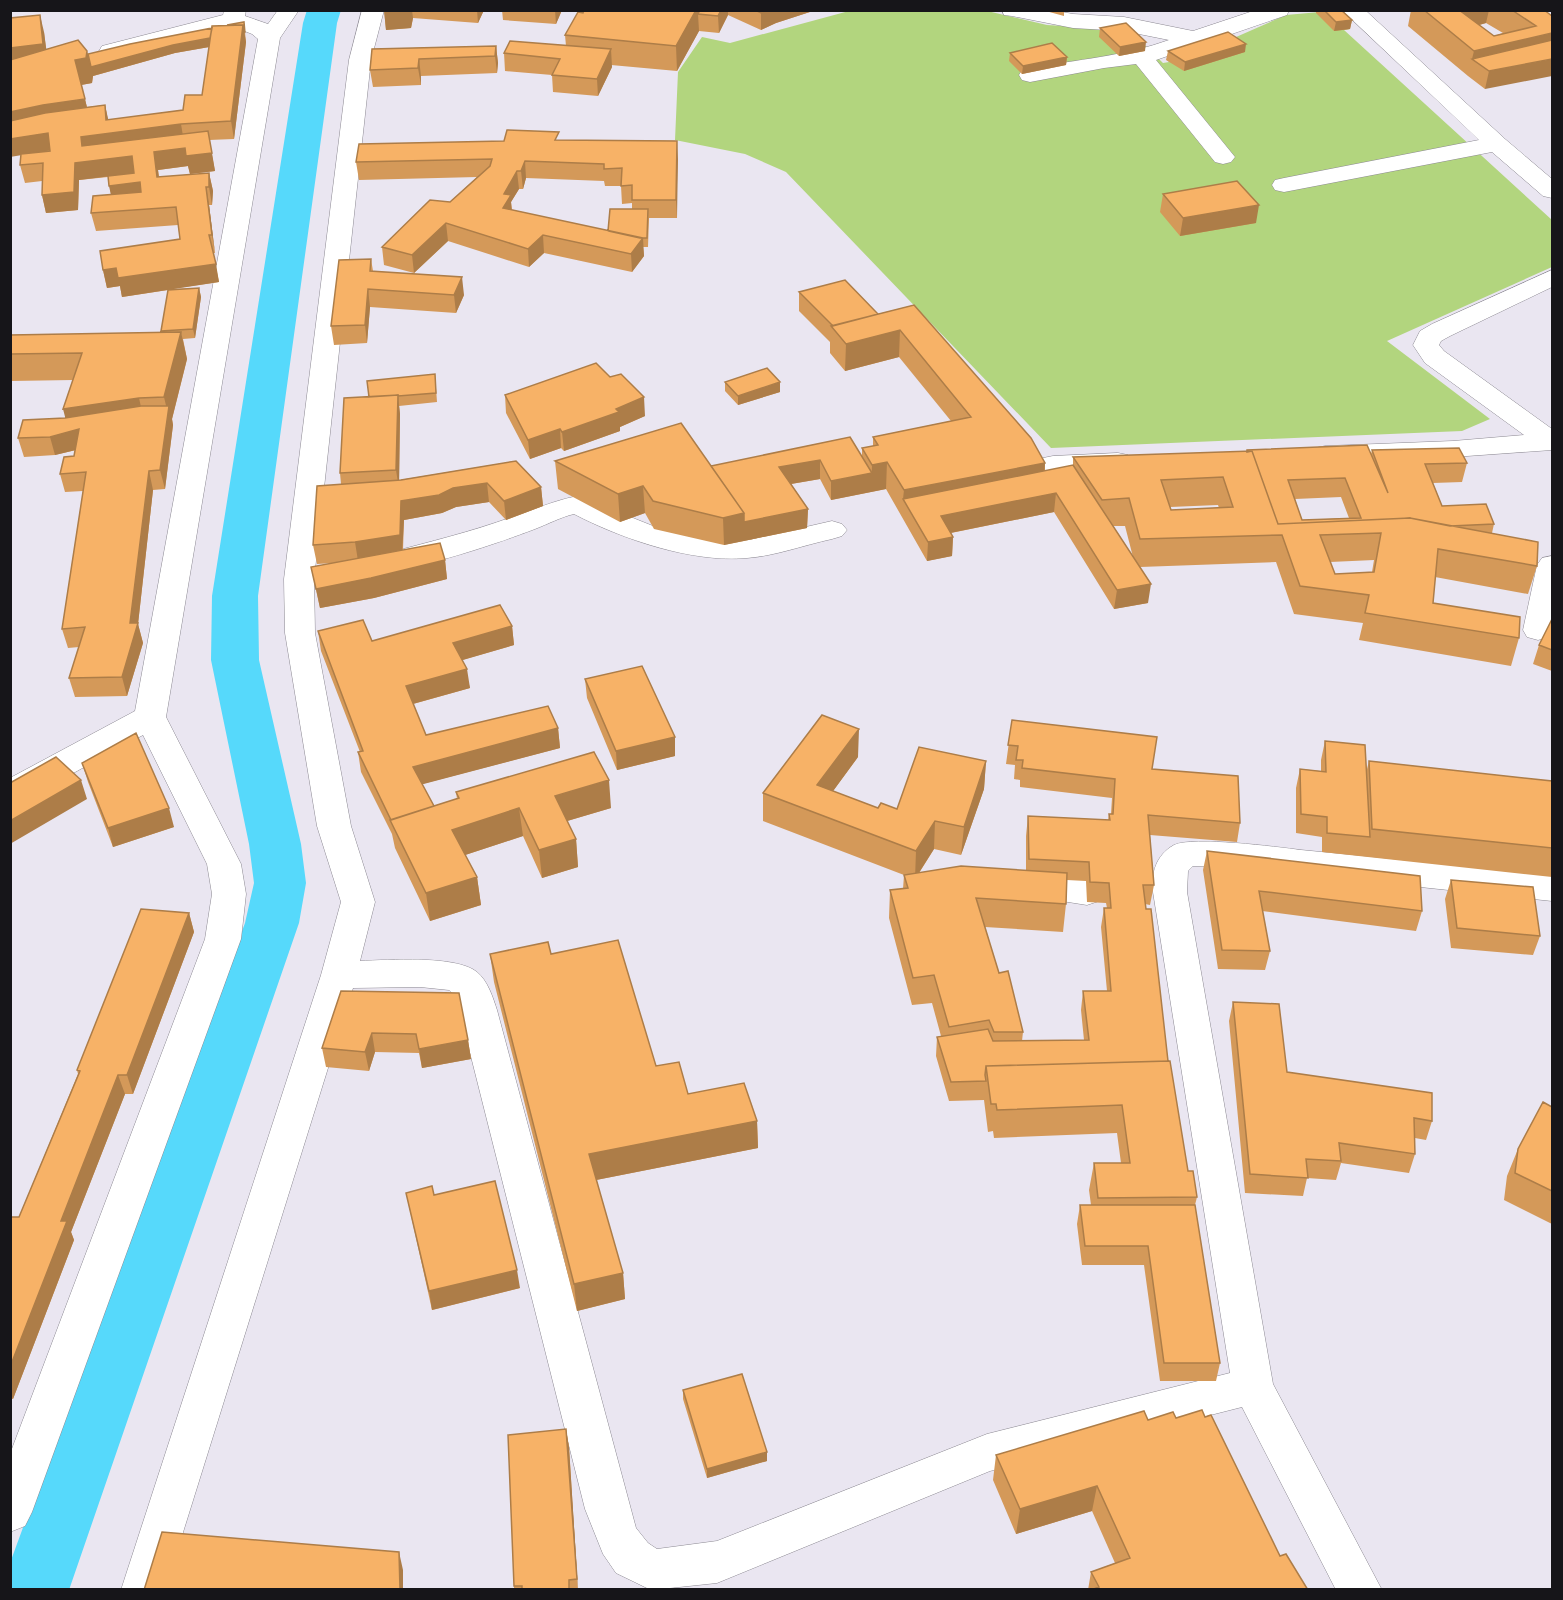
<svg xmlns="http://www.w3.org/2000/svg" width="1563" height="1600" viewBox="0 0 1563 1600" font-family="Quicksand,sans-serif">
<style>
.green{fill:#b2d57e}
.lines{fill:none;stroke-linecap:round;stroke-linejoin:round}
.canal{fill:#56d9fb;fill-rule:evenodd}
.minor-casing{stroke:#8c8992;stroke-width:1}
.minor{fill:#fff;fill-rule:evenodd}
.wall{fill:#d49959;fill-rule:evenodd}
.shaded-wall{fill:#ad7d48}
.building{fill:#f7b267;stroke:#ad7d48;stroke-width:1.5;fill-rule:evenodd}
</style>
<rect width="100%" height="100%" fill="#eae6f1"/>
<path class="green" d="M983 10 1047 25 1129 30 1163 63 1169 62 1167 60 1227 41 1286 15 1331 11 1350 29 1344 30 1552 220V267L1387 341 1490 419 1462 431 1051 448 786 172 745 154 675 140 678 72 702 37 730 43 849 11Z"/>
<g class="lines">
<path class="canal" d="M307 10H341L337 23 258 596 259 660 301 844 306 883 299 923 69 1590H10V1563L245 923 254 883 249 844 211 660 212 596 303 23Z"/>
<g class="minor-casing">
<path id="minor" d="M224 10H246L245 16 268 24 278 10H299L280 38 166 717 241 864 246 894 241 939 32 1512 25 1526 10 1532V1454L205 939 212 894 207 864 143 735 22 801 10 804V778L135 711 258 39 252 34 232 26 110 58 102 56 99 51 102 46 223 15Z
M362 10H384L371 60 314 579 315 633 351 826 375 902 360 961C388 960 456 955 477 972 488 981 493 998 497 1010L636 1528 648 1543 657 1549 717 1541 987 1434 1230 1373 1153 892C1151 873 1156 855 1174 845 1193 836 1277 847 1301 850 1385 858 1468 867 1552 875V901L1241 868 1193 866 1188 871 1187 892 1273 1384 1382 1590H1336L1242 1407 990 1471 717 1583 651 1590 616 1573 603 1554 585 1509 456 997 449 990 420 987 353 988 165 1590H121L321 975 341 902 317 826 285 633 284 579 349 60Z
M1002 10H1051L1073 14 1124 17 1193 31 1256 10H1289L1287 15 1156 60 1235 157 1231 162 1223 164 1215 162 1136 64 1104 68 1030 82 1022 80 1019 75 1022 70 1030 68C1076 60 1125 56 1169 40L1124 31 1073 28 1012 16 1004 15Z
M1342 10H1365L1505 139 1552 179V198L1543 196 1492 152 1284 192 1275 190 1272 185 1275 180 1284 178 1479 140Z
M1552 270V287L1450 336 1441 341 1439 345 1444 351 1552 429V450L1453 457 1325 462 1315 460 1311 454 1315 448 1325 446 1453 441 1524 435 1425 363 1413 345 1420 331 1432 324Z
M1118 453 1128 455 1132 461 1128 467 1053 472 1043 470 1039 464 1043 458 1053 456Z
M578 496 658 528 721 541 749 540 832 521 842 524 847 530 842 536 832 539C804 545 775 556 747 558 692 563 622 539 574 514 561 517 548 524 535 529 506 540 414 573 388 567L383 560 388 553C429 542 471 532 512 517 534 510 555 500 578 496Z
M1552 556V631L1549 637 1538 640 1527 637 1523 630 1537 565 1542 558Z
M1023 871 1087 879 1099 883 1104 892 1099 901 1087 905 1011 893 1006 884 1011 875Z"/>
</g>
<use href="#minor" class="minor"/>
</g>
<path class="wall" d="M384 10H484L478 23 413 18 411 28 386 30Z
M502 10H562L556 24 503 20Z
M584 10H816L776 23 761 30 728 15 719 33 699 31 677 71 611 65 612 67 598 96 553 92 552 75 505 71 504 53 566 46 565 35Z
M1042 10H1064V16Z
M1316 10H1341L1352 20 1350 29 1334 31 1316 13Z
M1411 10H1544L1552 16 1485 89 1468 76 1408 26ZM1486 23 1503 33 1494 36 1479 25Z
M244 22 246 42 234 139 209 140 215 171 190 174 188 166 158 170 159 177 209 173 213 191 212 205H209L215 253H213L219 282 171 289 199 288 201 297 195 338 183 339 187 359 172 419 173 425 165 489 153 490 138 624 143 643 127 696 75 697 69 678 79 647 68 648 62 629 83 491 65 492 60 474 74 456 76 450 55 455 24 457 18 438 65 418 73 380 10 381V335L162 333 168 290 122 297 120 286 107 288 103 270 180 239 178 225 96 231 91 213 111 194 108 177 79 180 78 210 46 213 42 195V181L25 183 20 165 21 155 44 32 46 49 88 54ZM209 47 202 95 183 110 108 120 105 105 87 107 81 85 92 83 93 76 175 53Z
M1100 28 1145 51 1119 56 1099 37Z
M496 46 498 63 497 73 421 76V85L373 87 370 70 372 49Z
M1168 51 1245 52 1184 71 1166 60Z
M1010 53 1067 57 1066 65 1022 74 1009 61Z
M559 140 677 141V218H649L648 247H643L644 256 632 272 544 253 529 267 448 241 414 273 384 265 382 247 450 202 477 177 359 180 356 162ZM526 178 604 181 605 186H621L622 204 632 203V209L608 231 512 210 511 202 519 189H523Z
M1163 194 1256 223 1180 236 1160 212Z
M371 259 373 271 464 295 456 313 370 307 367 343 334 345 331 326Z
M799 292 878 314 914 305 1045 463V471L1073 465V457L1246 452 1247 450 1371 454 1372 450 1467 463 1462 482 1433 483 1442 506 1494 524 1492 533 1537 566 1528 594 1435 577 1433 603 1519 638 1511 666 1359 640 1363 623 1294 614 1276 562 1140 567 1148 603 1114 609 1054 512 951 533 953 537 952 556 927 561 886 489 831 500 820 479 791 484 808 509 807 528 724 545 654 529 645 513 620 522 558 489 555 461 711 466 862 457V448L873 446V437L951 421 899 357 845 371 830 353V342L799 311ZM1341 497 1349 518 1302 520 1295 499ZM1218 505 1219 508 1171 510 1170 507ZM1113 526H1125L1133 557ZM1374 560 1372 572 1335 574 1330 562Z
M435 374 437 402 399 406 400 414 399 480 516 461 541 487 543 506 506 520 489 502 456 507 442 513 404 520 403 550 445 560 447 579 374 598 320 608 311 567 334 563 317 564 313 545 341 484 340 473 369 397Z
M725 382 780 392 738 405 725 391Z
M505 395 645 416 620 427V431L564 451 561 448 530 459 506 413Z
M1552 619V671L1533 664 1539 645Z
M512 626 514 645 462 660 470 688 413 704 426 735 558 728 560 748 422 784 434 806 457 799 456 792 611 808 567 821 576 839 578 867 542 878 523 836 465 855 477 877 481 905 430 921 395 848 392 834 361 772 358 752H360L321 651 318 631 372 641Z
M585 679 675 737V756L617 770 587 698Z
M1012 720 1152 769 1240 823 1237 842 1150 835 1154 885 1150 905 1145 904 1168 1061 1188 1171 1197 1197 1195 1205 1220 1363 1216 1381H1160L1144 1265H1082L1077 1224 1080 1205H1091L1089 1190 1094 1163H1121L1117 1133 994 1138 993 1131 988 1132 984 1100 949 1101 936 1056 937 1037 941 1036 932 1003 912 1005 889 918 890 890 903 889 904 875 763 821V793L858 757 833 791 878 808 897 809 986 761 984 789 961 855 934 849 919 873 1026 871V836L1028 816 1108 820 1109 814H1111L1112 798 1020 787V780L1014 779 1015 765 1006 764ZM1067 880 1086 881 1087 902 1106 903 1107 908H1104L1101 927 1107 991H1083L1081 1010 1084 1040 1022 1041 1023 1032 999 973 985 927 1063 932 1066 904Z
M1325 741 1367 769 1369 761 1552 781V877L1322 852V837L1296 833V788L1300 769 1321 771V760Z
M82 763 174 827 113 847 88 782Z
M1207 851 1422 911 1416 931 1262 911 1270 951 1265 970 1218 969 1203 870Z
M1451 880 1540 936 1533 955 1451 948 1445 899Z
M189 913 194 932 133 1094H125L71 1232 74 1240 13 1399H10V1217H19L78 1074 77 1070Z
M490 954H551L656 1066 688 1094 757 1121 758 1148 596 1180 623 1273 625 1299 577 1311 494 982Z
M341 991 468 1040 471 1059 422 1068 419 1053 375 1052 369 1071 326 1067 322 1048Z
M1233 1002 1287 1072 1432 1121 1426 1140 1415 1138V1154L1409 1173 1341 1163 1336 1180 1307 1178 1303 1196 1245 1193 1229 1021Z
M1552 1107V1224L1504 1200 1507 1176 1518 1149Z
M406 1193 434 1195 520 1288 432 1310Z
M683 1390 767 1461 707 1478 683 1399Z
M1176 1418 1280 1556 1308 1590H1088L1091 1572 1115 1563 1092 1511 1016 1534 993 1480 996 1455 1148 1420Z
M566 1429 569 1447 578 1590H514V1586Z"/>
<path class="shaded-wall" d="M384 10H412L413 18 411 28 386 30Z
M477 10H484L478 23Z
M555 10H562L556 24Z
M696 10H710L698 14 699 31 677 71 676 46Z
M721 10H728V15L719 33 718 16Z
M767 10H816L776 23 761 30V13Z
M1456 10H1489L1486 23 1451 33Z
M40 15 44 32 48 62 10 66V48Z
M1352 20 1350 29 1334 31 1336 22Z
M243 25 246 42 234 139 231 121Z
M1552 33V57L1472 59 1474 51Z
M213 38 215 46 175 53 93 76 92 83 81 85 75 60 87 51 91 67 173 45Z
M1146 42 1145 51 1119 56 1120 47Z
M1246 44 1245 52 1184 71 1185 62Z
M496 46 498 63 497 73 495 56Z
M611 49 612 67 598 96 597 79Z
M1067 57 1066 65 1022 74 1023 66Z
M419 59 421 76V85L418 68Z
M1552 59V76L1485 89 1489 71Z
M85 99 91 125 48 133 52 150 10 157V112L43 105Z
M105 105 109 123 181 124 184 142 132 156 136 173 79 180 78 210 46 213 42 195 75 163 81 137 106 120Z
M677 141 678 159 677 218 676 200Z
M185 148 212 153 215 171 190 174 188 166 158 170 161 195 157 177 154 152Z
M525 161 526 178 523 189 521 171Z
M517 171 519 189 511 202 512 213 503 208 504 194Z
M209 173 213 191 212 205 209 187Z
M140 182 144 200 113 204 109 186Z
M206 187 209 205 215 253 212 235Z
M1259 205 1256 223 1180 236 1183 218Z
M446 223 448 241 414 273 412 255Z
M543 235 544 253 529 267 528 249Z
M643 238 644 256 632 272 631 254Z
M216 264 219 282 122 297 120 286 107 288 103 270 116 268Z
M462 277 464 295 456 313 454 295Z
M199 288 201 297 195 338 193 329Z
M368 289 370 307 367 343 365 325Z
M900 330 899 357 845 371 846 344Z
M181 332 187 359 172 419 173 425 165 489 160 470 168 414 164 397Z
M780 382V392L738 405V396Z
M398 395 400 414 399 489 396 470Z
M644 397 645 416 620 427V431L564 451 562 432Z
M139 398 145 425 84 448 55 455 50 437 69 432 63 409Z
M560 429 561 448 530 459 528 440Z
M820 460V479L779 486V467Z
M887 462 886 489 871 492 872 465Z
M1045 463 1043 490 903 499 904 490Z
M149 471 153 490 138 624 143 643 127 696 122 677 130 623Z
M872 473 871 492 831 500V481Z
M487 483 489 502 456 507 442 513 404 520 402 554 358 561 355 542 401 501 453 488Z
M643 486 645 513 620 522 618 494Z
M541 487 543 506 506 520 504 501Z
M1056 493 1054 512 940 535 941 516Z
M808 509 807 528 744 541V522Z
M744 513V541L724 545 723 518Z
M953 537 952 556 927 561 928 542Z
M445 560 447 579 374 598 320 608 316 589Z
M1151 584 1148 603 1114 609 1117 590Z
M512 626 514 645 456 662 453 643Z
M467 669 470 688 409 705 406 686Z
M558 728 560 748 416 786 413 767Z
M859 729 858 757 817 813V785Z
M675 737V756L617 770 616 751Z
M986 761 984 789 961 855 964 827Z
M81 780 87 799 10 844V821Z
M609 780 611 808 557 824 555 796Z
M169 808 174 827 113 847 108 828Z
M519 808 523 836 456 858 452 830Z
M935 821 934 849 915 879 916 851Z
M576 839 578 867 542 878 539 850Z
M477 877 481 905 430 921 426 893Z
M189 913 194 932 133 1094 127 1075Z
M372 1033 375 1052 369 1071 365 1052Z
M468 1040 471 1059 422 1068 419 1049Z
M118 1075 125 1094 71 1232 74 1240 13 1399 10 1393V1367L61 1221Z
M757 1121 758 1148 591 1181 589 1154Z
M517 1270 520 1288 432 1310 429 1291Z
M623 1273 625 1299 577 1311 574 1284Z
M566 1429 569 1447 578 1590 577 1579Z
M767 1452V1461L707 1478V1469Z
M1097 1486 1092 1511 1016 1534 1020 1509Z
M399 1552 403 1570V1590H400Z"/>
<path class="building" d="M584 10H696L676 46 565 35 578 12 583 13Z
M700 10H721L718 16 698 14Z
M755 10H767L761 13Z
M1324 10H1341L1352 20 1336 22Z
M1424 10H1459L1494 36 1536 26 1512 10H1544L1552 16V33L1474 51Z
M40 15 43 44 10 48V18Z
M244 22 245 33 243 25H227Z
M1126 23 1146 42 1120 47 1100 28Z
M243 25 231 121 181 124 81 137 82 146 208 131 212 153 186 156 185 148 154 152 157 177 209 173V187H206L212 235H209L216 264 118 278 116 268 103 270 100 251 180 239 176 207 91 213 93 196 141 192 140 182 109 186 108 176 134 173 132 156 75 163 74 192 42 195 43 163 20 165 21 154 50 151 48 133 10 139V121L45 113 105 105 106 120 183 110 185 95H202L212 26Z
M212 28 210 38 173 45 91 67 88 54 130 44Z
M1228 32 1246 44 1185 62 1168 51Z
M78 40 87 51 86 58 75 60 85 99 43 105 10 112V60Z
M1552 40V59L1489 71 1472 59Z
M510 41 611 49 597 79 552 75 560 59 504 53Z
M1052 43 1067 57 1023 66 1010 53Z
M496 46 495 56 419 59 418 68 370 70 372 49Z
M507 130 559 132 555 140 677 141 676 200H632V185L621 186 622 168 604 169V164L525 161 521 171H517L504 194 511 195 503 208 643 238 631 254 543 235 528 249 446 223 412 255 382 247 430 200 450 202 490 166 492 159 356 162 359 144 504 141Z
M1237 181 1259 205 1183 218 1163 194Z
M610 209H648L647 238H640L608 231Z
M371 259 370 271 462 277 454 295 368 289 365 325 331 326 339 260Z
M845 280 878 314 833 326 799 292Z
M199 288 193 329 161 331 168 290Z
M914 305 1031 438 1045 463 904 490 887 462 872 465 862 448 878 445 873 437 971 417 900 330 846 344 831 326Z
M181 332 164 397 139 398 63 409 82 353 10 354V335Z
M596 363 610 377 621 374 644 397 616 409 619 412 562 432 560 429 528 440 505 395Z
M767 368 780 382 738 396 725 382Z
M435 374 436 393 398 396V395L369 397 367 381Z
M398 395 396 470 340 473 344 398Z
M141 406H169L160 470 149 471 130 623H138L122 677 69 678 85 627 62 629 86 472 60 474 64 457 74 456 79 429 50 437 18 438 23 420 65 418Z
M681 423 744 513 723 518 653 501 643 486 618 494 555 461Z
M850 437 872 473 831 481 820 460 779 467 808 509 744 522V513L711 466Z
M1367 445 1388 493 1372 450 1459 448 1467 463 1425 464 1442 506 1486 504 1494 524 1450 526 1410 518 1278 524 1252 451 1247 452V450ZM1345 478 1361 518 1302 520 1288 480Z
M1252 451 1278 524 1410 518 1538 542 1537 566 1438 549 1433 603 1520 617 1519 638 1365 613 1369 595 1300 586 1282 535 1140 539 1129 498 1102 500 1073 457ZM1223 477 1233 507 1171 510 1161 480ZM1381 533 1374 572 1335 574 1320 535Z
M516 461 541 487 504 501 487 483 453 488 439 495 401 501 400 535 355 542 313 545 317 486 401 480Z
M1073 465 1151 584 1117 590 1056 493 941 516 953 537 928 542 903 499Z
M440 543 445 560 371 578 316 589 311 567Z
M500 605 512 626 453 643 467 669 406 686 426 735 548 706 558 728 413 767 434 806 391 820 358 752 363 751 318 631 363 620 372 641Z
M1552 619V650L1539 645Z
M642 666 675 737 616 751 585 679Z
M822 715 859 729 817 785 878 808 881 803 897 809 919 747 986 761 964 827 935 821 916 851 763 793Z
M1012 720 1157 737 1152 769 1238 776 1240 823 1148 815 1154 885H1143L1146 909H1151L1168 1061 986 1066 985 1075 986 1081 951 1082 937 1037 988 1029 993 1041 1089 1040 1083 991H1111L1104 908H1111L1109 883 1090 882 1089 862 1029 859 1028 816 1110 820 1109 814H1113L1115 779 1022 768 1023 760H1016L1018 746 1008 745Z
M136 733 169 808 108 828 82 763Z
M1325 741 1365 745 1370 837 1327 833V817L1301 814 1300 769 1326 772Z
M594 752 609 780 555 796 576 839 539 850 519 808 452 830 477 877 426 893 390 820 459 798 456 792Z
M56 757 81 780 10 821V783Z
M1369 761 1552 781V848L1372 829Z
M1207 851 1420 876 1422 911 1259 891 1270 951 1222 950Z
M961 866 1067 873 1066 904 976 898 999 973 1008 971 1023 1032H994L989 1020 949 1027 934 975 913 978 890 890 908 888 904 875Z
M1451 880 1533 887 1540 936 1457 928Z
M141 909 189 913 127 1075H118L61 1221H67L10 1367V1217H19L80 1071 77 1070Z
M618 940 656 1066 679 1062 688 1094 744 1083 757 1121 589 1154 623 1273 574 1284 490 954 548 942 551 954Z
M341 991 459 993 468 1040 419 1049 416 1034 372 1033 365 1052 322 1048Z
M1233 1002 1279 1004 1287 1072 1432 1093V1121L1414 1118 1415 1154 1339 1143 1341 1161 1306 1159 1308 1178 1250 1174Z
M1170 1061 1188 1171H1193L1197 1197 1098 1198 1094 1163H1130L1122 1105 997 1110 996 1104H991L986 1066Z
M1543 1102 1552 1107V1191L1515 1173 1518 1149Z
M495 1181 517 1270 429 1291 406 1193 432 1186 434 1195Z
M1080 1205H1195L1220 1363H1164L1148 1246H1085Z
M742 1374 767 1452 707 1469 683 1390Z
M1202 1410 1205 1417 1211 1415 1280 1556 1286 1554 1308 1590H1091L1099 1587 1091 1572 1130 1558 1097 1486 1020 1509 996 1455 1144 1411 1148 1420 1173 1412 1176 1418Z
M566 1429 577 1579 569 1580V1590H522V1586H514L508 1435Z
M162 1532 399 1552 400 1590H144Z"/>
<rect width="1563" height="1600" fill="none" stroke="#161519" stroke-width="24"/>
</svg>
